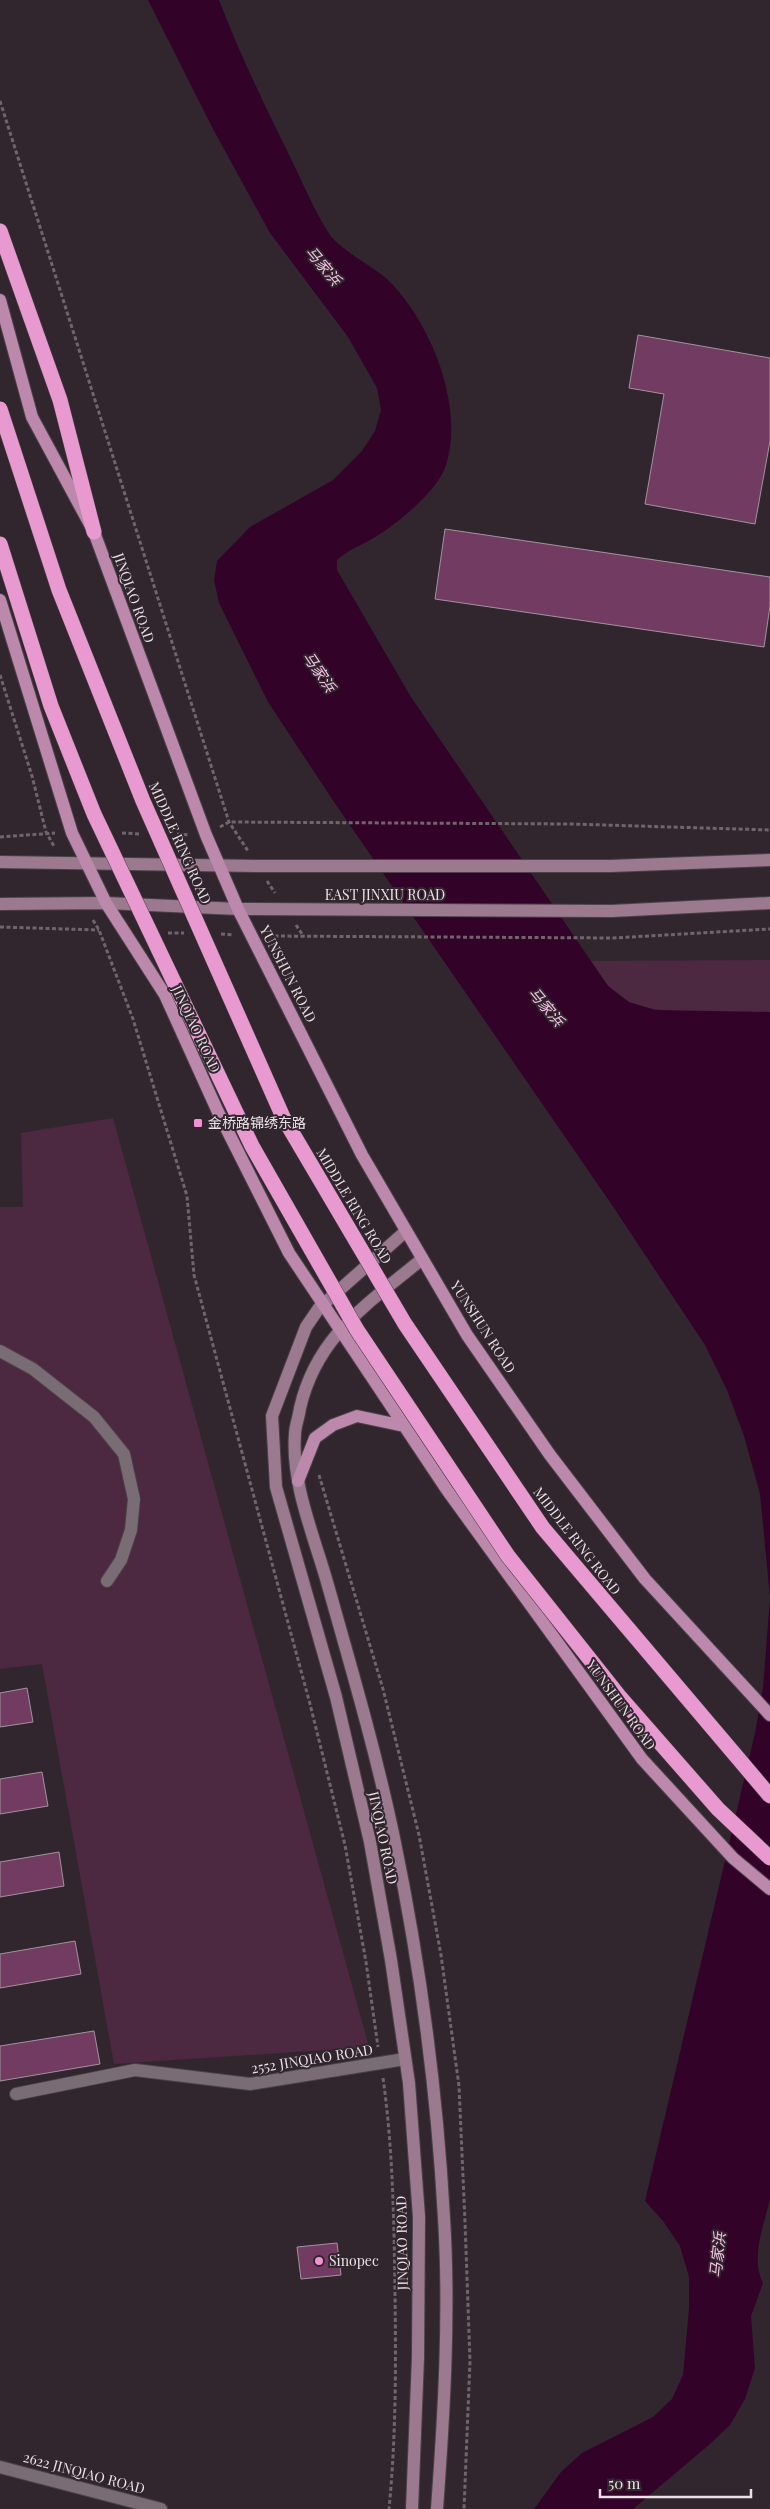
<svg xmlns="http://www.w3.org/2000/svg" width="770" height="2509" viewBox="0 0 770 2509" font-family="'Playfair Display','Noto Sans SC',serif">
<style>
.green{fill:#4c2841}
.water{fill:#330228}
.building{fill:#723c62;stroke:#a2939c}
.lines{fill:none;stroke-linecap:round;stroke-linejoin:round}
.lane-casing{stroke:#4b4248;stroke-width:14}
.street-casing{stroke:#4b4248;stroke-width:14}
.secondary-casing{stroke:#4b4248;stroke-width:14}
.primary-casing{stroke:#4b4248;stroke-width:14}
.highway-casing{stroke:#4b4248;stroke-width:16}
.path{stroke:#70656c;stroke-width:3;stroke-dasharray:4 2.5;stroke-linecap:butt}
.lane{stroke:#7a6c75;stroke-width:12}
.street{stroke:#7a6c75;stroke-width:12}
.secondary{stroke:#9b7a90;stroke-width:12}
.primary{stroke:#bc88ac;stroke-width:12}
.highway{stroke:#e89ad0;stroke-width:15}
.highway-bridge-casing{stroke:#4b4248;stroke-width:16;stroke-linecap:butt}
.highway-bridge{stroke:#e89ad0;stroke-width:15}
.poi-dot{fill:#f391d6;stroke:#32262e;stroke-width:2}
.labels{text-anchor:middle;stroke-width:4;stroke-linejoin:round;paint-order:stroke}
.street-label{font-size:14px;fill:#eae2e7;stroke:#32262e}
.poi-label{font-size:14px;fill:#eae2e7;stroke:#32262e;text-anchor:start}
.water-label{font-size:15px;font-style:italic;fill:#f8c4e7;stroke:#32262e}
</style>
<rect width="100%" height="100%" fill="#32262e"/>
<path class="green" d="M770 960V1012C737 1011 655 1016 629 1002 611 992 600 976 589 961Z
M113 1118 369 2047 114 2064 42 1664 0 1669V1207H23L21 1133Z"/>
<path class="water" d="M148 0H219C240 55 266 108 292 161 304 185 314 210 328 232 336 247 372 266 387 279 430 320 465 406 446 465 438 491 396 525 372 539 360 546 348 550 337 560V570L411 697 608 986 629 1002 655 1010 770 1012V1597L760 1494 744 1436 727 1390 705 1345 612 1205 334 802 268 702 219 603 214 580 217 561 250 527 333 480 362 451 375 431 381 410 377 388 348 337 270 233 213 129Z
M770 1598V2199C764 2226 750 2258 763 2283L751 2316 755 2368 745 2399 730 2425 710 2444 633 2509H534L561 2472 582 2453 653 2417 672 2399 683 2375 689 2308V2277L680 2246 663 2221 645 2201 755 1733 763 1688Z"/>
<path class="building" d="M638 335 770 358V441L755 524 645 504 664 394 629 388Z
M445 529 770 577V606L764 647 435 599Z
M27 1688 33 1722 0 1727V1693Z
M42 1772 48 1806 0 1814V1779Z
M59 1852 64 1886 0 1897V1862Z
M75 1941 81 1974 0 1988V1954Z
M94 2031 100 2064 0 2081V2046Z
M337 2243 341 2275 301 2279 297 2247Z"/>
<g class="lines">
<g class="lane-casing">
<path id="lane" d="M0 1351 33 1369 94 1417 124 1454 134 1499 131 1530 121 1560 107 1581"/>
</g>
<g class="street-casing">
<path id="street" d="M16 2094 135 2070 250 2084 405 2059
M0 2467 161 2509"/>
</g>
<g class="secondary-casing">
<path id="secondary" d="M0 862 258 866H610L770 860
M0 904 106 903 238 909 612 911 770 903
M406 1231 319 1308 306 1327 272 1416 276 1487 336 1697 370 1842 391 1960 409 2083 419 2217 418 2357 412 2509
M422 1259C368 1304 317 1335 300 1408 299 1417 295 1426 295 1434 291 1483 314 1536 327 1582 351 1667 376 1752 394 1838 420 1963 437 2091 444 2218 450 2315 444 2413 437 2509"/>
</g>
<g class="primary-casing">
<path id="primary" d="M0 300 32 417 94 532 206 835 238 909 362 1155 467 1335 550 1455 645 1579 770 1715
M0 600 72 833 106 903 165 995 218 1112 289 1253 447 1490 642 1759 733 1858 770 1889
M298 1481 315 1438 333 1425 357 1416 404 1426"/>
</g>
<g class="highway-casing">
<path id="highway" d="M0 231 60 400 94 532"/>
</g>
<path class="path" d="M0 101 229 822 248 851
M0 675 32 776 46 832 55 848
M220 827 229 822 571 824 770 830
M122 833 140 834
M177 834 190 835
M0 837 55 833
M267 881 275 893
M93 920 99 930 133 1019 187 1196 194 1275 310 1704 345 1845 366 1962 378 2047
M296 925 304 937
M0 927 99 930
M168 933H184
M221 934 234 935
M268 936 613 938 770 929
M319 1475 383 1689 419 1835 441 1955 459 2086 465 2222 470 2361 464 2509
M383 2078C393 2149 394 2222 395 2293 396 2365 396 2437 389 2509"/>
<use href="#lane" class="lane"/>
<use href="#street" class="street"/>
<use href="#secondary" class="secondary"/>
<use href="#primary" class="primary"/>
<use href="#highway" class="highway"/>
<g class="highway-bridge-casing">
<path id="highway-bridge" d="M0 409 59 590 143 801 283 1117 405 1324 543 1528 770 1796
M0 544 51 706 94 814 252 1146 357 1330 508 1556 619 1696 718 1809 770 1858"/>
</g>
<use href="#highway-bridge" class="highway-bridge"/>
</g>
<g class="poi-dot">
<rect x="193" y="1118" width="10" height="10" rx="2.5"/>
<circle cx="319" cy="2261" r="5"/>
</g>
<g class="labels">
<g class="street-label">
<text transform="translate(134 598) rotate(70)" y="5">JINQIAO ROAD</text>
<text transform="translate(180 843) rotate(66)" y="5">MIDDLE RING ROAD</text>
<text x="385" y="900">EAST JINXIU ROAD</text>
<text transform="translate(288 974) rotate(63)" y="5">YUNSHUN ROAD</text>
<text transform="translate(196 1029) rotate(65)" y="5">JINQIAO ROAD</text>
<text transform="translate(354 1206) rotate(59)" y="5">MIDDLE RING ROAD</text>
<text transform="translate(483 1327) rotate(57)" y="5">YUNSHUN ROAD</text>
<text transform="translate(577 1541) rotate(52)" y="5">MIDDLE RING ROAD</text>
<text transform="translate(621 1705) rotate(54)" y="5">YUNSHUN ROAD</text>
<text transform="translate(383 1838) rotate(78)" y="5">JINQIAO ROAD</text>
<text transform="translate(312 2059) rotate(-9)" y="5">2552 JINQIAO ROAD</text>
<text transform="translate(402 2243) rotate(-91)" y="5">JINQIAO ROAD</text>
<text transform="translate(84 2473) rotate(15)" y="5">2622 JINQIAO ROAD</text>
</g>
<g class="poi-label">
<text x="208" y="1128">金桥路锦绣东路</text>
<text x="329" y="2266">Sinopec</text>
</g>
<g class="water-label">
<text transform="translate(323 266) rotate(50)" y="5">马家浜</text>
<text transform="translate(319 672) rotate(56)" y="5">马家浜</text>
<text transform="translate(546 1007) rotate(50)" y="5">马家浜</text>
<text transform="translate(718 2255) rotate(-84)" y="5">马家浜</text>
</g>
</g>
<path d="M600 2489v8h151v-8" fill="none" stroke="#eae2e7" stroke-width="2.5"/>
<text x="608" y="2489" font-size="15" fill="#eae2e7" stroke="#32262e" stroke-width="4" paint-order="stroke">50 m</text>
</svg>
